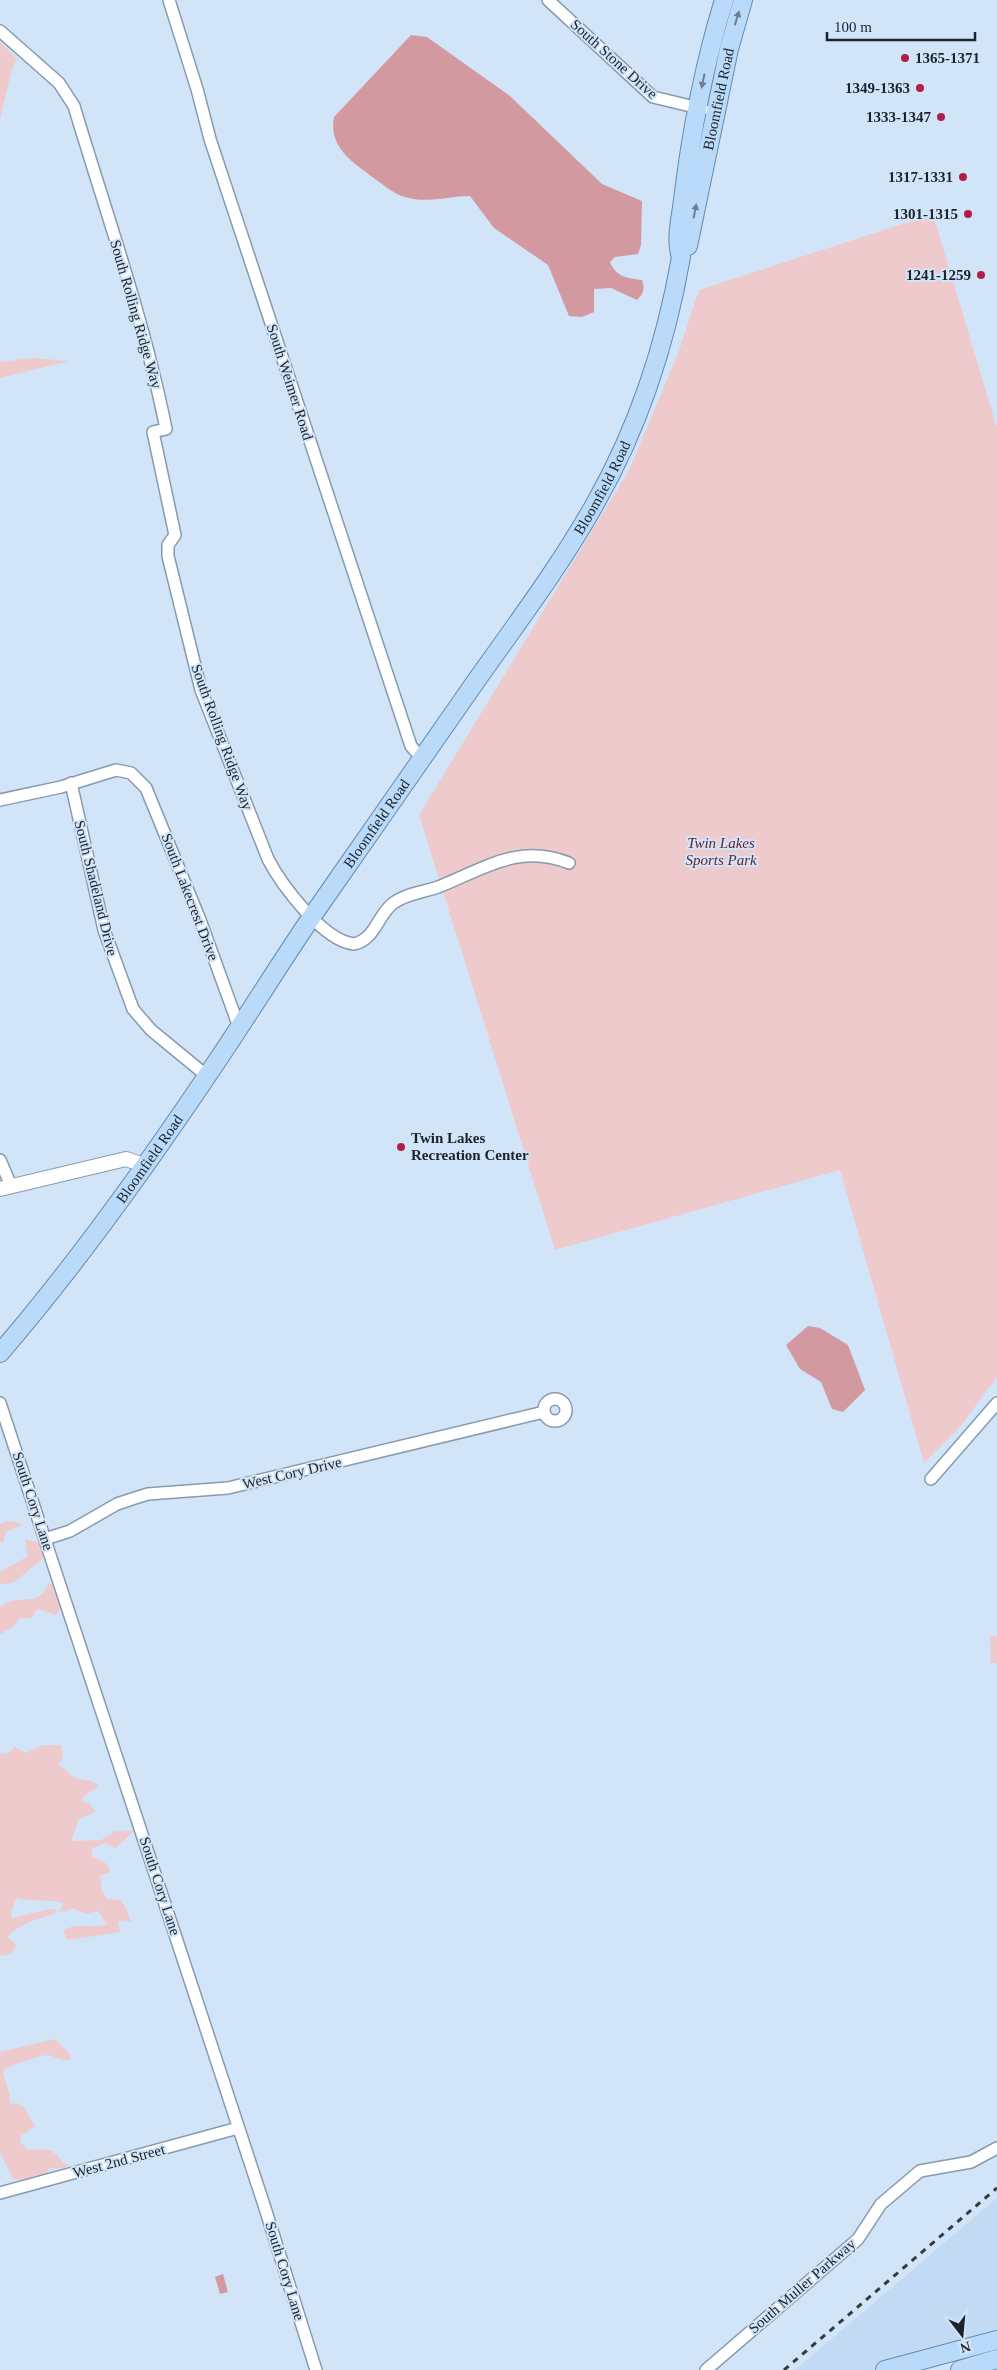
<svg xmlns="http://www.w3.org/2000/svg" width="997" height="2370" viewBox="0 0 997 2370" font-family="'Times New Roman',serif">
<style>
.built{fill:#c2daf4}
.green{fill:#efcacd}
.water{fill:#d29aa0}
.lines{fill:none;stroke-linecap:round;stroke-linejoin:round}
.minor-casing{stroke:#889aad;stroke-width:14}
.tertiary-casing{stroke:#889aad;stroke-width:16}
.primary-casing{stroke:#658aaf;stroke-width:20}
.minor{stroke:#fff;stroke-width:11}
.tertiary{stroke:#fff;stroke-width:14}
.primary{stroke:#badafa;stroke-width:18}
.rail{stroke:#323b43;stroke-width:3;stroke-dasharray:6 6;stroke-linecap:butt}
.oneway{fill:#6b7e92}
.poi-dot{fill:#b01e46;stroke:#d1e4f8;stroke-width:2}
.labels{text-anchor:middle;stroke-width:4;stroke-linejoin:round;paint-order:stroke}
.poi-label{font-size:15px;font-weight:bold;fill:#1c232a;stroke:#d1e4f8;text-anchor:end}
.street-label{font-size:15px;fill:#1c232a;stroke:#d1e4f8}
.park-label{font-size:15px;font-style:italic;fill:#662330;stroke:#d1e4f8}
</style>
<rect width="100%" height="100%" fill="#d1e4f8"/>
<path class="built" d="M997 2198V2335L873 2370H795Z"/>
<path class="green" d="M0 42 17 59 11 72 0 120Z
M933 214 997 428V1377L960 1427 924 1463 840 1170 555 1250 419 815 629 470 679 351 699 290Z
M32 358 69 361 0 378V362Z
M8 1521 24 1524 6 1532 3 1542H0V1524Z
M25 1539 41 1543 45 1557 13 1583 0 1584V1572L28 1556Z
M49 1583 55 1586 60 1609 56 1615 37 1609 32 1618H20L12 1628 0 1634V1607C3 1605 7 1602 11 1601 28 1597 40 1605 49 1583Z
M990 1636H997V1663L991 1664Z
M43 1745H61L63 1755 59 1766C66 1768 67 1772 72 1776 82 1782 91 1778 99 1786L83 1797 82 1802 88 1803 96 1811 79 1819 71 1841 101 1840 116 1831 123 1832 136 1829 116 1848 105 1843 91 1849 93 1857C102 1862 107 1860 110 1872L100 1876 102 1891 107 1899 121 1900 127 1910 131 1922 121 1920 118 1923 120 1932 68 1940 63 1933 65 1929C78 1923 93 1929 107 1924L98 1911 85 1914 73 1908 65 1912 59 1911 64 1903C48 1899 32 1902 16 1898L11 1913 12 1918C25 1916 44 1908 56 1909L54 1914C36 1919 20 1924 7 1937L17 1945 11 1954 0 1956V1753L6 1754 15 1747 26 1753Z
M55 2039 71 2055 69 2060C58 2060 58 2058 49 2055 44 2054 8 2066 3 2070 4 2083 11 2091 10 2104L18 2103 24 2108 35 2126 21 2136 20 2142 28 2150C35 2150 47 2148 53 2152 60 2157 60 2162 69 2165L65 2168H49L47 2174C35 2178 26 2181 13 2179L0 2152V2052Z"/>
<path class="water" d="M411 35 427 37 510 96 602 184 642 201 641 245 638 254 615 257 610 262C616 277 627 278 642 280 645 289 644 293 637 300L611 288 594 289V312L582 317 569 316 548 265 494 228 470 196C448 196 426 204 405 197 394 194 385 186 375 179 354 163 328 148 334 117Z
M808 1326 820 1328 848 1345 865 1390 843 1412 832 1409 821 1382 800 1369 786 1345Z
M223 2274 228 2292 220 2294 215 2277Z"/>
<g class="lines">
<g class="minor-casing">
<path id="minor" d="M169 0 197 89 210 139 411 746 422 759
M548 0 653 97 703 109
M0 31 59 83 74 106C106 213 144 319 166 429L153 432 175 535 168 545V556L201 690 268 859C281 884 323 941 354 944 375 939 377 917 392 904 404 894 424 892 438 887 484 869 518 843 569 863
M71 783 104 930 133 1009 151 1030 207 1076
M0 800 61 787 116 770 131 773 146 788 200 920 239 1027
M0 1160 11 1186
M544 1410a11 11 0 1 1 22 0a11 11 0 1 1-22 0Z
M0 1403 265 2208 316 2370
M931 1479 997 1403
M45 1539 70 1531 117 1504 135 1498 148 1494 228 1488 544 1412
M0 2193 238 2128
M706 2370 858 2239 881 2204 920 2171 971 2162 997 2148"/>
</g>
<g class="tertiary-casing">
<path id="tertiary" d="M0 1189 126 1159 144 1165"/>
</g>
<g class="primary-casing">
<g id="primary">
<path id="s1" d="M688 246 729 49 743 0"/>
<path id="s2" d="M0 1353C75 1266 143 1171 207 1076 244 1022 278 966 315 912 369 835 422 758 476 681 517 623 561 565 596 502 639 426 666 343 681 257 675 240 681 217 683 200 691 133 704 65 724 0"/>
<path d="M885 2370 997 2340"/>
<path d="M960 2370 997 2359"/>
</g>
</g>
<use href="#minor" class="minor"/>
<use href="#tertiary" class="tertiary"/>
<use href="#primary" class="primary"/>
<path class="rail" d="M784 2370 997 2188"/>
</g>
<defs><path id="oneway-solid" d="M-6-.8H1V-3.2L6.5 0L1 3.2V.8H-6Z" transform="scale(1.25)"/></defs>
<g class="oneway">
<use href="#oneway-solid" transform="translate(737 18) rotate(-73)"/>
<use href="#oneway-solid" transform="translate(703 81) rotate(102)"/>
<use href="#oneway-solid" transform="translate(695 211) rotate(-79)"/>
</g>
<g class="poi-dot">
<circle cx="905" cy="58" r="5"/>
<circle cx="920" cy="88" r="5"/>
<circle cx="941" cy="117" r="5"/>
<circle cx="963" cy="177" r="5"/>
<circle cx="968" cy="214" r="5"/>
<circle cx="981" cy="275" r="5"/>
<circle cx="401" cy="1147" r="5"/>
</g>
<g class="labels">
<g class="poi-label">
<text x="915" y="63" text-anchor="start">1365-1371</text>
<text x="910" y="93">1349-1363</text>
<text x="931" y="122">1333-1347</text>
<text x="953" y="182">1317-1331</text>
<text x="958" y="219">1301-1315</text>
<text x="971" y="280">1241-1259</text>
<text x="411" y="1143" text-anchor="start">Twin Lakes<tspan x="411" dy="17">Recreation Center</tspan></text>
</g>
<g class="street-label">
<text transform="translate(614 59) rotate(42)" y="5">South Stone Drive</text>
<text dy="5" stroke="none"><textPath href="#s1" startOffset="150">Bloomfield Road</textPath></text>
<text transform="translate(136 314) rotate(74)" y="5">South Rolling Ridge Way</text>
<text transform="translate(290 382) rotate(72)" y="5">South Weimer Road</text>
<text dy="5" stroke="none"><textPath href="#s2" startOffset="1055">Bloomfield Road</textPath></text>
<text transform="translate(222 737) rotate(70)" y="5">South Rolling Ridge Way</text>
<text dy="5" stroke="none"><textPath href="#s2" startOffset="650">Bloomfield Road</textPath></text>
<text transform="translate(96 888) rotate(76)" y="5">South Shadeland Drive</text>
<text transform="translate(190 897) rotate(69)" y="5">South Lakecrest Drive</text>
<text dy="5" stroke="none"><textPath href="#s2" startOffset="245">Bloomfield Road</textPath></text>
<text transform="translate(292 1473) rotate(-13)" y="5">West Cory Drive</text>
<text transform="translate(33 1501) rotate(72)" y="5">South Cory Lane</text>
<text transform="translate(160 1886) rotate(72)" y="5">South Cory Lane</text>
<text transform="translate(119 2161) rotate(-15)" y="5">West 2nd Street</text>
<text transform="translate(285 2271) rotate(73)" y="5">South Cory Lane</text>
<text transform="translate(802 2286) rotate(-41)" y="5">South Muller Parkway</text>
</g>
<g class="park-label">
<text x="721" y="848">Twin Lakes<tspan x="721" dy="17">Sports Park</tspan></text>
</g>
</g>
<g transform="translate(962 2335) rotate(164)" stroke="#d1e4f8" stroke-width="4" paint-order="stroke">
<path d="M0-4L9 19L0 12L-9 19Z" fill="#1c232a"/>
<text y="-8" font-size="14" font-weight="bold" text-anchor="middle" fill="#1c232a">N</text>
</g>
<path d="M827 32v8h148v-8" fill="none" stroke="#1c232a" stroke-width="2.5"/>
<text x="834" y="32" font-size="15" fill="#1c232a" stroke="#d1e4f8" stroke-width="4" paint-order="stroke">100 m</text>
</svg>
